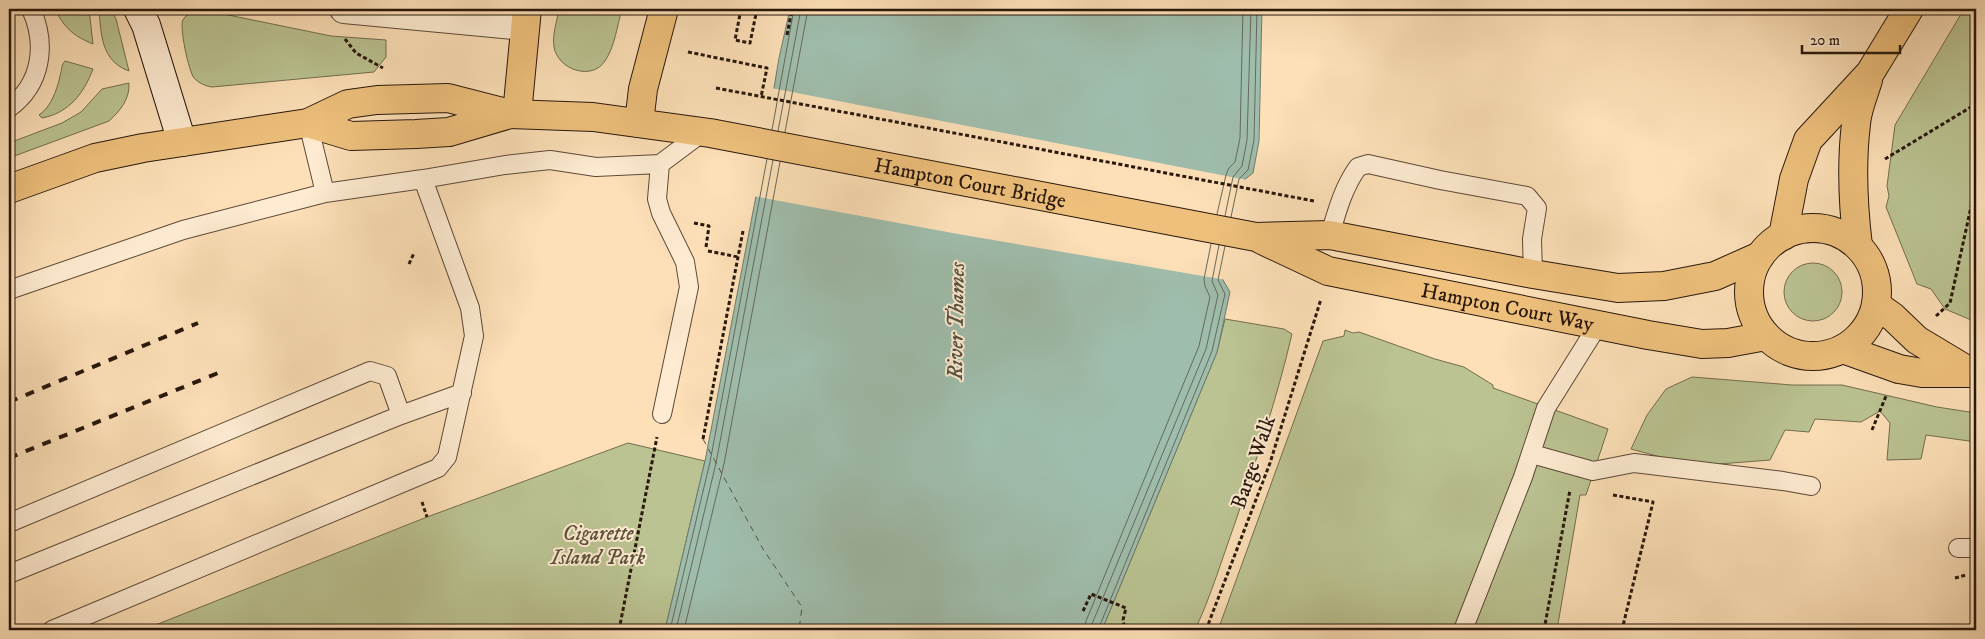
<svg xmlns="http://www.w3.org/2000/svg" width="1985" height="639" viewBox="0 0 1985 639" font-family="'IM FELL DW Pica',serif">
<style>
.green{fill:#bbc392;stroke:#726d4e}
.water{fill:#9fbdac;stroke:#6f7b6c}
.pier{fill:#fde0b8}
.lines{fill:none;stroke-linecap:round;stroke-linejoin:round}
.shore{stroke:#646a5c;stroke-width:1}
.ferry{stroke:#525143;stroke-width:1;stroke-dasharray:6 5;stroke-linecap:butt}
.lane-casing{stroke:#5d4936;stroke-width:20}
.street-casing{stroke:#5d4936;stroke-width:30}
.secondary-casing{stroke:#28170b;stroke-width:30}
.primary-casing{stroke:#28170b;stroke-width:30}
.highway-casing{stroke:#28170b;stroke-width:30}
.path{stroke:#28170b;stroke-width:3;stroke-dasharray:4 2.5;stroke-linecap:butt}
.lane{stroke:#feebd1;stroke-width:18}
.street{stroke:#feebd1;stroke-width:28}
.secondary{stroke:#feebd1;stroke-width:28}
.primary{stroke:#eec07c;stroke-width:28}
.highway{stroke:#eec07c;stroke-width:28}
.rail{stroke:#28170b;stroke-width:4;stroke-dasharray:9 9;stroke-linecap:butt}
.labels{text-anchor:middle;stroke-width:4;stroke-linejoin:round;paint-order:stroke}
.street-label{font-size:21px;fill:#28170b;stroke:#feebd1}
.park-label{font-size:21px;font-style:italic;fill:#5b533a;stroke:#feebd1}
.water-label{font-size:22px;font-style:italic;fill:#525143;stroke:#feebd1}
</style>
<rect width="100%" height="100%" fill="#fde0b8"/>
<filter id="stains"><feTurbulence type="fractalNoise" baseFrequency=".004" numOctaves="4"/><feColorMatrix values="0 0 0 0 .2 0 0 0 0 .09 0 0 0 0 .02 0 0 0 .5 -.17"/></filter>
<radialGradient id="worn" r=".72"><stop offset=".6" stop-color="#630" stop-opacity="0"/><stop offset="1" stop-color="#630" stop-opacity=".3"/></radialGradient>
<path class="green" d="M62 9H89L93 44C76 37 66 30 57 13Z
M99 9H111L116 19 129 71C101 61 101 34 99 9Z
M199 9 331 36 386 40V57L374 72 212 87C205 86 199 83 194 78 189 72 179 27 183 20 186 14 193 12 199 9Z
M559 9H622C617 26 615 46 605 61 592 81 558 70 554 47 552 35 557 21 559 9Z
M1964 9H1976V322L1945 309 1931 289 1917 284 1886 207 1889 196 1887 186 1895 125Z
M65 61 93 69C84 93 69 113 42 118L39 115C51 107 57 90 60 76 62 70 61 65 65 61Z
M129 83C130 99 120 111 109 121L9 158V143L62 123 81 112 102 89Z
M1784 292a29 29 0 1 1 58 0a29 29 0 1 1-58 0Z
M1225 319 1284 329 1292 334C1277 398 1256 461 1235 523 1222 559 1211 596 1195 630H1102L1217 352Z
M1345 330 1353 333 1359 332 1435 359 1464 367 1493 385V388L1608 429 1586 495H1580L1557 630H1218L1323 341 1344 336Z
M1692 377 1792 385H1842L1937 407 1976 413V442L1926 435 1921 459 1887 460 1890 423 1880 411 1861 422 1815 419 1809 432 1785 430 1770 460 1694 466 1631 449 1647 415 1666 389Z
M628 443 705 461 665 630H143L427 517Z"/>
<path class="water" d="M790 9H1262L1259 141 1253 173 1244 180 1223 280 1230 292 1217 352 1102 630H665L705 461 756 196 779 58Z"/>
<path class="pier" d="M771 88 1247 180 1226 280 958 234 753 196Z"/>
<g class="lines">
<path class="shore" d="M772 130 794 9
M778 131 801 9
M785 132 808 9
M1217 214 1226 175 1229 168 1235 162 1240 138 1243 9
M1225 216 1233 177 1242 166 1247 140 1251 9
M1231 217 1239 179 1248 170 1254 140 1257 9
M670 630 710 462 767 159
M676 630 716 463 773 160
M684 630 724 464 780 162
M1084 630 1086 621 1199 346 1210 297 1205 286 1204 279 1211 244
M1092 630V624L1206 349 1218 295 1212 281 1219 245
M1098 630 1212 351 1225 294 1218 280 1225 246"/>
<path class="ferry" d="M703 439 763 549 802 607 799 630"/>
<g class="lane-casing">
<path id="lane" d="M9 108C42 84 47 44 31 9
M308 123 325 193
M660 164 657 199 661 213 685 262 689 287 662 414
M1330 235C1337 211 1343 188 1358 167L1368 164 1440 180 1527 196 1537 208 1532 239 1533 274
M9 290 183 230 325 193 423 179 505 165 550 160 596 167 660 164 703 132
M1532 454 1593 471 1634 463 1783 481 1811 486
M9 523 370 371 387 376 401 415
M1958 548H1976
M9 574 401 415 462 393
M52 630 438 468 447 457 474 336 470 308 423 179
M1463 630 1523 477 1546 408 1598 325"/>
</g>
<g class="street-casing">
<path id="street" d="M344 9 524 26"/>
</g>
<g class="secondary-casing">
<path id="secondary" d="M138 9 146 25 182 142"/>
</g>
<g class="primary-casing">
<path id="primary" d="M517 114 527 9
M639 123 643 89 664 9
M1876 305 1893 317 1917 340 1972 373
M1843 349 1899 369 1922 373H1972"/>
</g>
<g class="highway-casing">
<g id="highway">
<path d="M308 123 351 136 416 134 449 132 510 114"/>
<path id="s1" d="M9 189 95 158 143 148 308 123 348 104 377 100 448 98 510 114 593 117 710 133 1256 237 1330 235 1533 274 1618 288 1664 286 1715 276 1760 256"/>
<circle cx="1813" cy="292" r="64"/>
<path d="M1783 236 1794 179 1808 140 1870 73 1909 9"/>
<path id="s2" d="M1262 240 1328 271 1648 335 1702 344 1728 343 1766 336"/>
<path d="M1858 246C1853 205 1851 165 1856 124 1857 109 1864 94 1868 80"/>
</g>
</g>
<path class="path" d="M741 9 735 40 750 43 757 9
M787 35 792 9
M345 39 356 53 383 68
M688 52 767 68 761 97
M716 88 1314 201
M1885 159 1976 104
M694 223 709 226 706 247
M708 251 738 257
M409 264 414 253
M1936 316 1950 303 1976 184
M1872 430 1886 396
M703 439 743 231
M1613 495 1653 502 1622 630
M422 502 427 517
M1955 578 1966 575
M1083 611 1091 594 1126 608 1123 620 1125 630
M1491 627 1506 630
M619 630 657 437
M1206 630 1270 463 1321 299
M1544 630 1570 490"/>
<use href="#lane" class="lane"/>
<use href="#street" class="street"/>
<use href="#secondary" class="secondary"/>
<use href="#primary" class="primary"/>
<use href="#highway" class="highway"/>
<path class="rail" d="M9 402 198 323
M9 458 223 371"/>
</g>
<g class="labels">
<g class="street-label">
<text dy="7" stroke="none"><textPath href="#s1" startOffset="982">Hampton Court Bridge</textPath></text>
<text dy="7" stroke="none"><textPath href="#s2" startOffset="256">Hampton Court Way</textPath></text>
<text transform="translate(1253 462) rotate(-71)" y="7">Barge Walk</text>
</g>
<g class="park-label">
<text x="598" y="540">Cigarette<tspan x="598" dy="24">Island Park</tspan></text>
</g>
<g class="water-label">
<text transform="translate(955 321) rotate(-89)" y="8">River Thames</text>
</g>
</g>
<rect width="1985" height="639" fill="none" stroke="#fde0b8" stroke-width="30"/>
<rect x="10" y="10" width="1965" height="619" fill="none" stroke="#28170b" stroke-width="2.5"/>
<rect x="15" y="15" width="1955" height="609" fill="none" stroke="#28170b"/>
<path d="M1802 45v8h98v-8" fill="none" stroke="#28170b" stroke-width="2.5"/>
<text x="1810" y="45" font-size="15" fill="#28170b" stroke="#feebd1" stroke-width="4" paint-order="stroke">20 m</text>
<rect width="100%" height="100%" filter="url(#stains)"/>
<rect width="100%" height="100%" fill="url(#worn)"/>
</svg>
